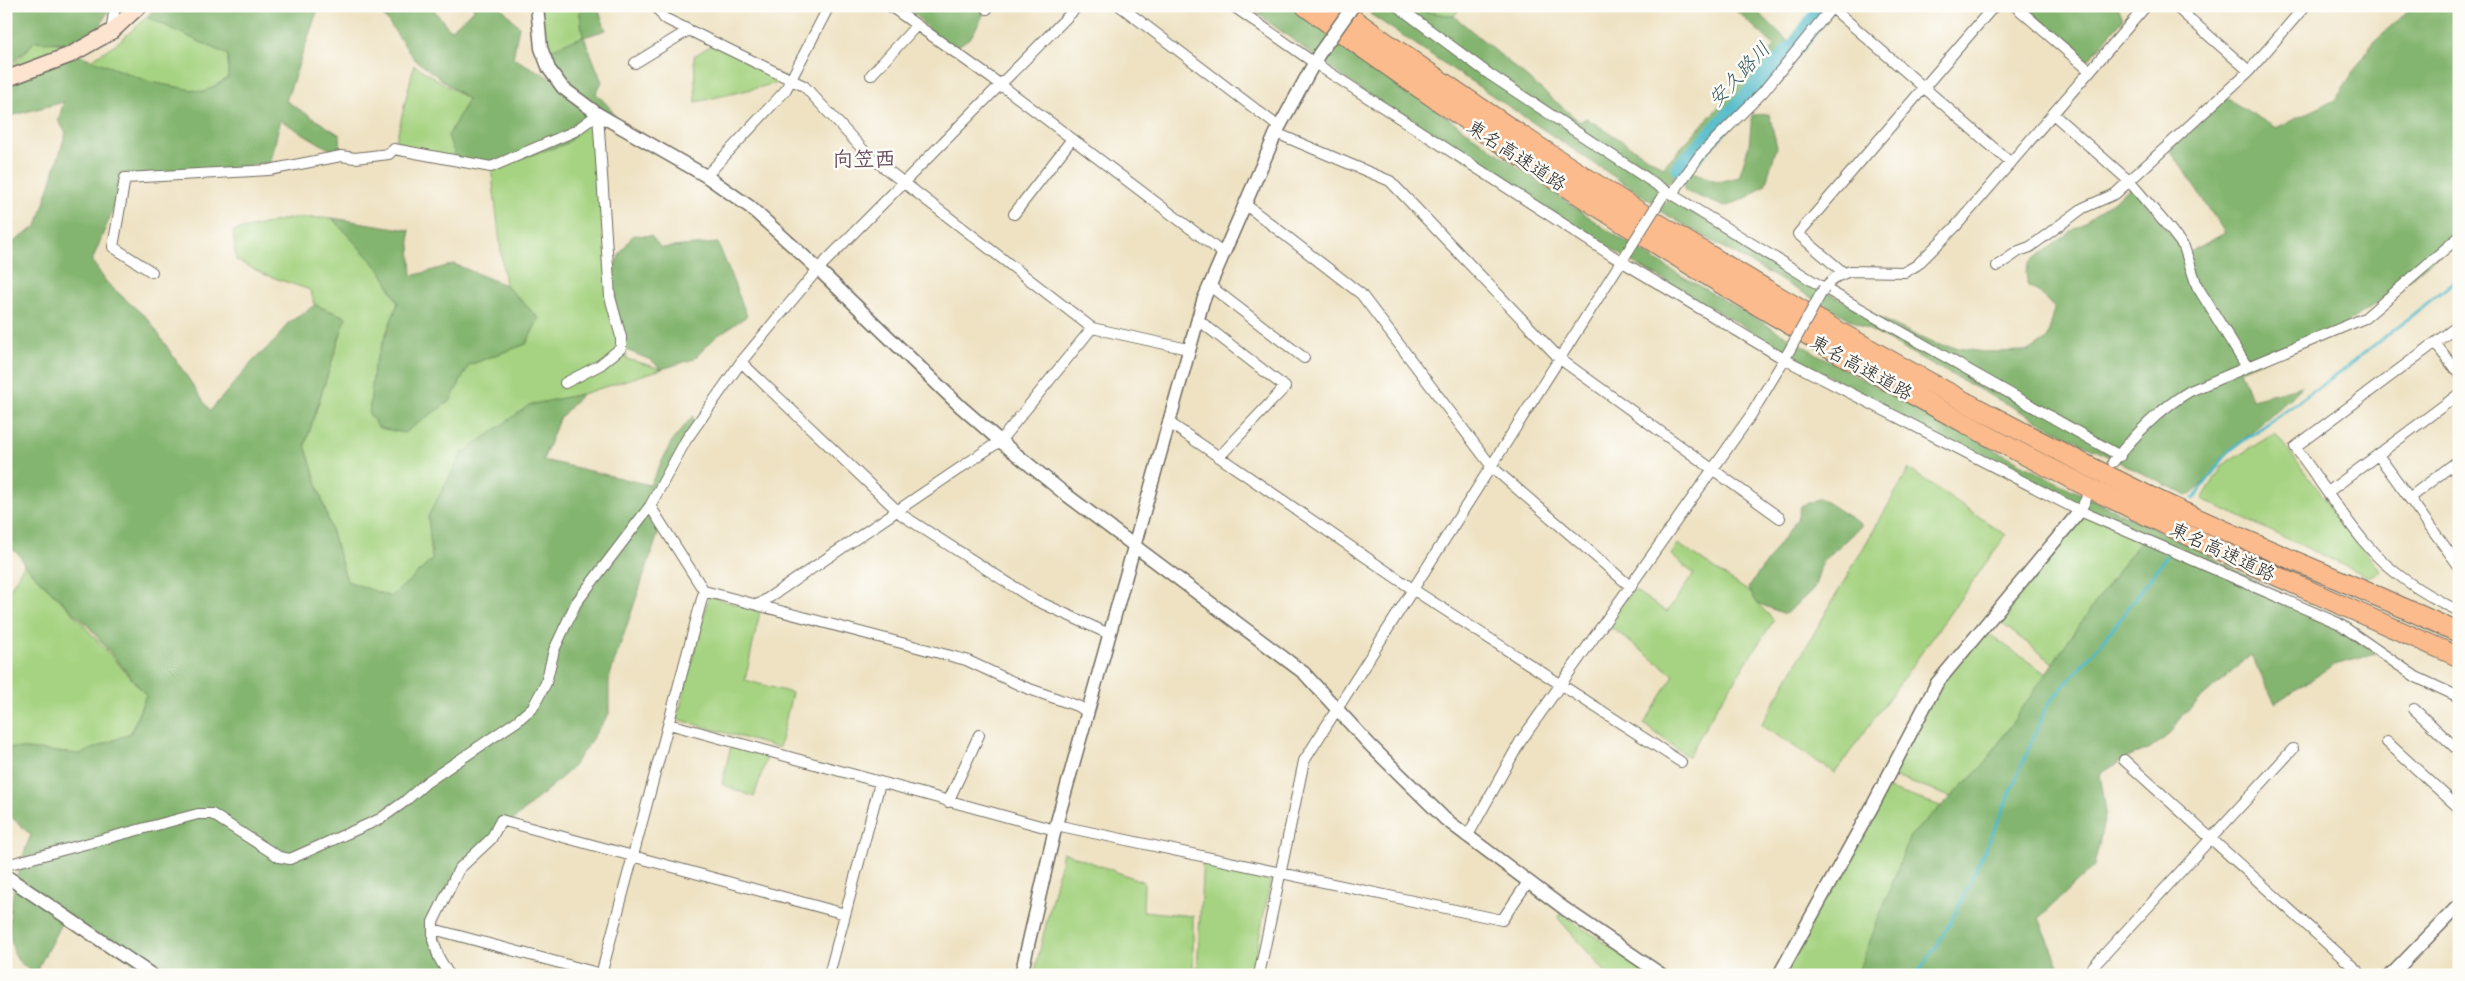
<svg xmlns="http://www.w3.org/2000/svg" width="2465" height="981" viewBox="0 0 2465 981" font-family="Mynerve,'Klee One',sans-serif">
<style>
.green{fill:#a6d381;stroke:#687f56}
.forest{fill:#84b56f;stroke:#58704d}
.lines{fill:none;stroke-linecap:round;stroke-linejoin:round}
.stream{stroke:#4bb8c7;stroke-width:3}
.river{stroke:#4bb8c7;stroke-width:19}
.minor-casing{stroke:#6f6b60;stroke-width:12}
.tertiary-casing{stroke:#6f6b60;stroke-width:15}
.secondary-casing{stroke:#6f6b60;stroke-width:18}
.motorway-casing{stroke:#6f6b60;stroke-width:21}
.minor{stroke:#fff;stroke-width:10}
.tertiary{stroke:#fff;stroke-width:12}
.secondary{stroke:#fde4d1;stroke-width:15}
.motorway{stroke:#fbbb8d;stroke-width:19}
.minor-bridge-casing{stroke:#6f6b60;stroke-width:12;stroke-linecap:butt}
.tertiary-bridge-casing{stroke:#6f6b60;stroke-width:15;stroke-linecap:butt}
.minor-bridge{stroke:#fff;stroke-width:10}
.tertiary-bridge{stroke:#fff;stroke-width:12}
.labels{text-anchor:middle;stroke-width:5;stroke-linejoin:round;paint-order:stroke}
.street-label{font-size:19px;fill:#2b2b2b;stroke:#fdfcf7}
.water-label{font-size:20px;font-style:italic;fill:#365c62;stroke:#fdfcf7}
.quarter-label{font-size:21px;font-weight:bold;fill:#684f60;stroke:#fdfcf7}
</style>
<rect width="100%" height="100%" fill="#fdfcf7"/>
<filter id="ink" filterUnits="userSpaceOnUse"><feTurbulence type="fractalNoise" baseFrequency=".02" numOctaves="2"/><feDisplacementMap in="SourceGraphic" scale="10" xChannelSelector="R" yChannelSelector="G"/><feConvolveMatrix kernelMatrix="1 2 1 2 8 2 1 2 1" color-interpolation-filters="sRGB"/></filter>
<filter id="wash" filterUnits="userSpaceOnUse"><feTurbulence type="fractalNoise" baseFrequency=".0096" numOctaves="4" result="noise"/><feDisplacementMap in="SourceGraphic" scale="20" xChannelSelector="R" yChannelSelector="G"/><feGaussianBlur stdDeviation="1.12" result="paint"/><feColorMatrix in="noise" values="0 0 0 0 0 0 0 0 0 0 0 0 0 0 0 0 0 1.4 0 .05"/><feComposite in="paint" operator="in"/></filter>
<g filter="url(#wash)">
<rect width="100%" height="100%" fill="#eee2c3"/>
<path class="green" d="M537 6H579L583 37 543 54Z
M1407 6H1462L1454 16 1414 10Z
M147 17 228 55V78L201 94 150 82 91 60 120 41Z
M35 41 86 46 6 74Z
M715 43 791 80 696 102 694 56Z
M414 65 468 99 449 136 457 160 394 149Z
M598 114 609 278 627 359 662 369 582 394 529 405 433 560 391 598 347 581 305 445 346 317 315 305 310 290 266 275 236 260 233 231 292 218H332L381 271 398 303 374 366 450 401 469 365 526 344 539 318 505 285 491 167 566 144Z
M2275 433 2290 453 2381 571 2369 577 2202 499 2223 465Z
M1909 469 2006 535 1835 773 1761 725Z
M2080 511 2142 538 2053 663 1992 616Z
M1678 544 1752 594 1757 603 1774 620 1716 708 1688 757 1644 724 1674 675 1605 623 1634 590 1667 612 1694 574 1671 555Z
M24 565 71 611 146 695 131 732 90 757 6 748V596Z
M709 596 760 612 745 680 792 693 779 748 677 719Z
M1982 629 2046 674 1983 766 1951 797 1889 775 1937 683Z
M731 745 767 757 754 797 722 784Z
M1883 787 1941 806 1910 836 1861 975H1779Z
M1063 852 1144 882 1143 911 1193 916V975H1034Z
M1203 856 1271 878 1252 975H1197Z
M1560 913 1653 975H1608L1558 918Z"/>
<path class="forest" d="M6 6H111L90 44 35 41 6 70Z
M156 6H319L286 101 340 135 341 156 280 120 271 162 213 172 126 178 92 261 107 283 149 320 210 411 254 360 276 340 287 324 315 305 346 317 305 445 347 581 391 597 432 560 428 516 462 454 529 405 582 394 559 419 543 460 650 485 672 441 693 416 694 429 651 503 659 531 609 678V714L571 769 474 855 433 921 456 975H151L65 916 35 974C30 969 21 965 17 959 0 926 17 868 31 835L6 812V747L80 754 131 733 146 695 88 626 24 565 20 555 6 545V247L37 226 66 133 58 120 64 102 6 117V79L74 53 150 82 204 92 228 78V55L147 17Z
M377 6H431L450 30 474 10 473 6H500L519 26 513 58 545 75 569 93 543 54 567 42 583 37 579 6H597L606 30 584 37 602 82 596 93 610 108 619 123 597 114 584 124 566 144 491 167 457 160 448 136 468 99 415 60Z
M908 6H985L986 10 971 37 958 46 939 41Z
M1247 6H1295L1353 51 1607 230 1675 272 1845 370 2064 486 2199 550 2263 584 2090 515 1906 421 1636 264 1396 116Z
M1374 6H1407L1414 10 1454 16 1580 122 1586 118 1663 167 1775 46 1731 6H1752L1790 43 1682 168 1719 182 1739 177 1749 145 1752 115 1769 114 1777 147 1765 185 1748 197 1725 207 1685 191 1681 169 1652 202 1370 14Z
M2020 6H2118L2123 19 2086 63Z
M2414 6H2459V237L2410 279 2341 328 2240 370 2251 399 2303 386 2226 455 2208 479 2188 496C2008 409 1833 311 1660 211L1668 197 1813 286 1934 344 1983 352 2029 351 2047 339 2055 309 2040 293 2028 286 2026 273 2030 262 2133 186 2186 254 2225 233 2170 150 2226 98 2276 128 2335 100 2373 42Z
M332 218 409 230 412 276 454 264 505 285 539 318 526 344 469 365 450 401 404 433 379 428 369 414 374 366 398 303 381 271Z
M633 235 651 236 661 248 718 243 747 316 717 336 694 359 662 369 651 360 621 348 609 278 620 254Z
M1820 498 1862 525 1822 562 1814 589 1785 614 1757 603 1748 588 1797 519 1801 506Z
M2142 538 2340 625 2376 654 2334 665 2275 703 2251 655 2182 715 2172 732 2153 747 2126 758 2100 774 2106 812 2094 866 2039 918 2063 975H1857L1910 836 1983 766 2072 635Z"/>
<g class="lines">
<path class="stream" d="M2193 499 2229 451 2340 372 2459 278
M1916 975 1935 949 1957 910 2000 817 2047 705 2105 639 2167 556"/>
<path class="river" d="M1681 168 1797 45 1825 6"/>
</g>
</g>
<g filter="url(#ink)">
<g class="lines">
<g class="minor-casing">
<path id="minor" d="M656 6 664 18 804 86 868 155 1092 328 1188 349
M890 6 1001 85 1224 254
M986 6 987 9
M1120 6 1279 127
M1233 6 1313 62 1611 255 1784 359 2080 511 2338 623 2416 677 2459 697
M1397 6 1489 74 1666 191 1824 288 2120 456
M1830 6 2011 163
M2015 6 2090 71
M2175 6 2249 71
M111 32 115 6
M635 63 689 30
M871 75 917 25
M2053 114 2129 181 2170 229 2184 247 2197 286 2247 367
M1276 133 1390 181 1560 359 1780 518
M706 176 785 91 829 6
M1672 194 1700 155 1763 92 1833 6
M1246 205 1361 294 1492 467 1631 587
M1014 214 1072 139
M1997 266 2019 251 2030 247 2083 208 2115 194 2249 71 2305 6
M152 272 113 247 125 178 269 170 341 156 355 158 389 154 394 149 491 167 575 131 598 114
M1844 273 1798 234 1994 6
M1210 286 1304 358
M1824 288 1836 277 1850 271 1905 272 1917 265 1956 226 2146 6
M1197 319 1285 387 1219 457
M2459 325 2295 447C2319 479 2340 513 2366 544 2390 573 2425 595 2459 611
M2435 343 2459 374
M741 362 902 515 1033 599 1109 634
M565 383 600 365 621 348V337L610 297 598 114
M1168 422 1414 590 1681 762
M2378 455 2459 566
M2113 462C2135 435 2159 409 2190 391L2365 318 2459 237
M2328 492 2459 394
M2409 498 2459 460
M2080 511 2086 499
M704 591 966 660 1024 687 1080 707 1087 713
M758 605 1000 441 1092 328
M2414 709 2459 751
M669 724 1055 830
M2387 742 2459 808
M2124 760 2362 975
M948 802 979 735
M1056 825 1502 920 1528 882
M1467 837 1520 742 1751 415 1788 353
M6 865 198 814H212L279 857 290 859 380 819 404 802 427 782 517 721 533 707 546 683 554 650 576 603 650 506 686 440 741 362 818 269 1078 6
M433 929 605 975
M449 975 439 958 433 940V922L459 869 491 839 501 820 845 914
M601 975 704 591 650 506
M829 975 880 783
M1259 975 1304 761 1624 257
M2098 975 2091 969 2293 749"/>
</g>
<g class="tertiary-casing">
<path id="tertiary" d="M537 6 541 48 549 69 563 88 598 114 706 176 750 207 818 269 960 406 1000 441 1064 493 1304 673 1369 744 1445 819 1565 909 1662 975
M6 876 152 975
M1021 975 1056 825 1203 301 1276 133 1319 54
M1779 975 1873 805 1937 683 2080 511
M2391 975 2459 905"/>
</g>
<g class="secondary-casing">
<path id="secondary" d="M6 79 70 55 111 32 139 6"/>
</g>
<g class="motorway-casing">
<path id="motorway" d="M1305 6C1524 167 1754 311 1994 439 2145 519 2302 588 2459 657
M1335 6C1591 191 1861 355 2145 494 2248 544 2355 584 2459 633"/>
</g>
<use href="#minor" class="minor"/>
<use href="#tertiary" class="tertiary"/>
<use href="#secondary" class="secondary"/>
<use href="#motorway" class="motorway"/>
<g class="minor-bridge-casing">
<path id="minor-bridge" d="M1625 256 1662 197
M1788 353 1824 288"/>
</g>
<g class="tertiary-bridge-casing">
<path id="tertiary-bridge" d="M1319 54 1353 6"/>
</g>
<use href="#minor-bridge" class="minor-bridge"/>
<use href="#tertiary-bridge" class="tertiary-bridge"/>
</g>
</g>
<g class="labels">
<g class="street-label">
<text transform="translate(1517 155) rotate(33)" y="7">東名高速道路</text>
<text transform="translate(1862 367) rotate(29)" y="7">東名高速道路</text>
<text transform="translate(2223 551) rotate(25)" y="7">東名高速道路</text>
</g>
<g class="water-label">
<text transform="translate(1739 74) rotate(-47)" y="7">安久路川</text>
</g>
<g class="quarter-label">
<text x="864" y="166">向笠西</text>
</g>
</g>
<rect width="2465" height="981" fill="none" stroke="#fdfcf7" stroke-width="25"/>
</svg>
